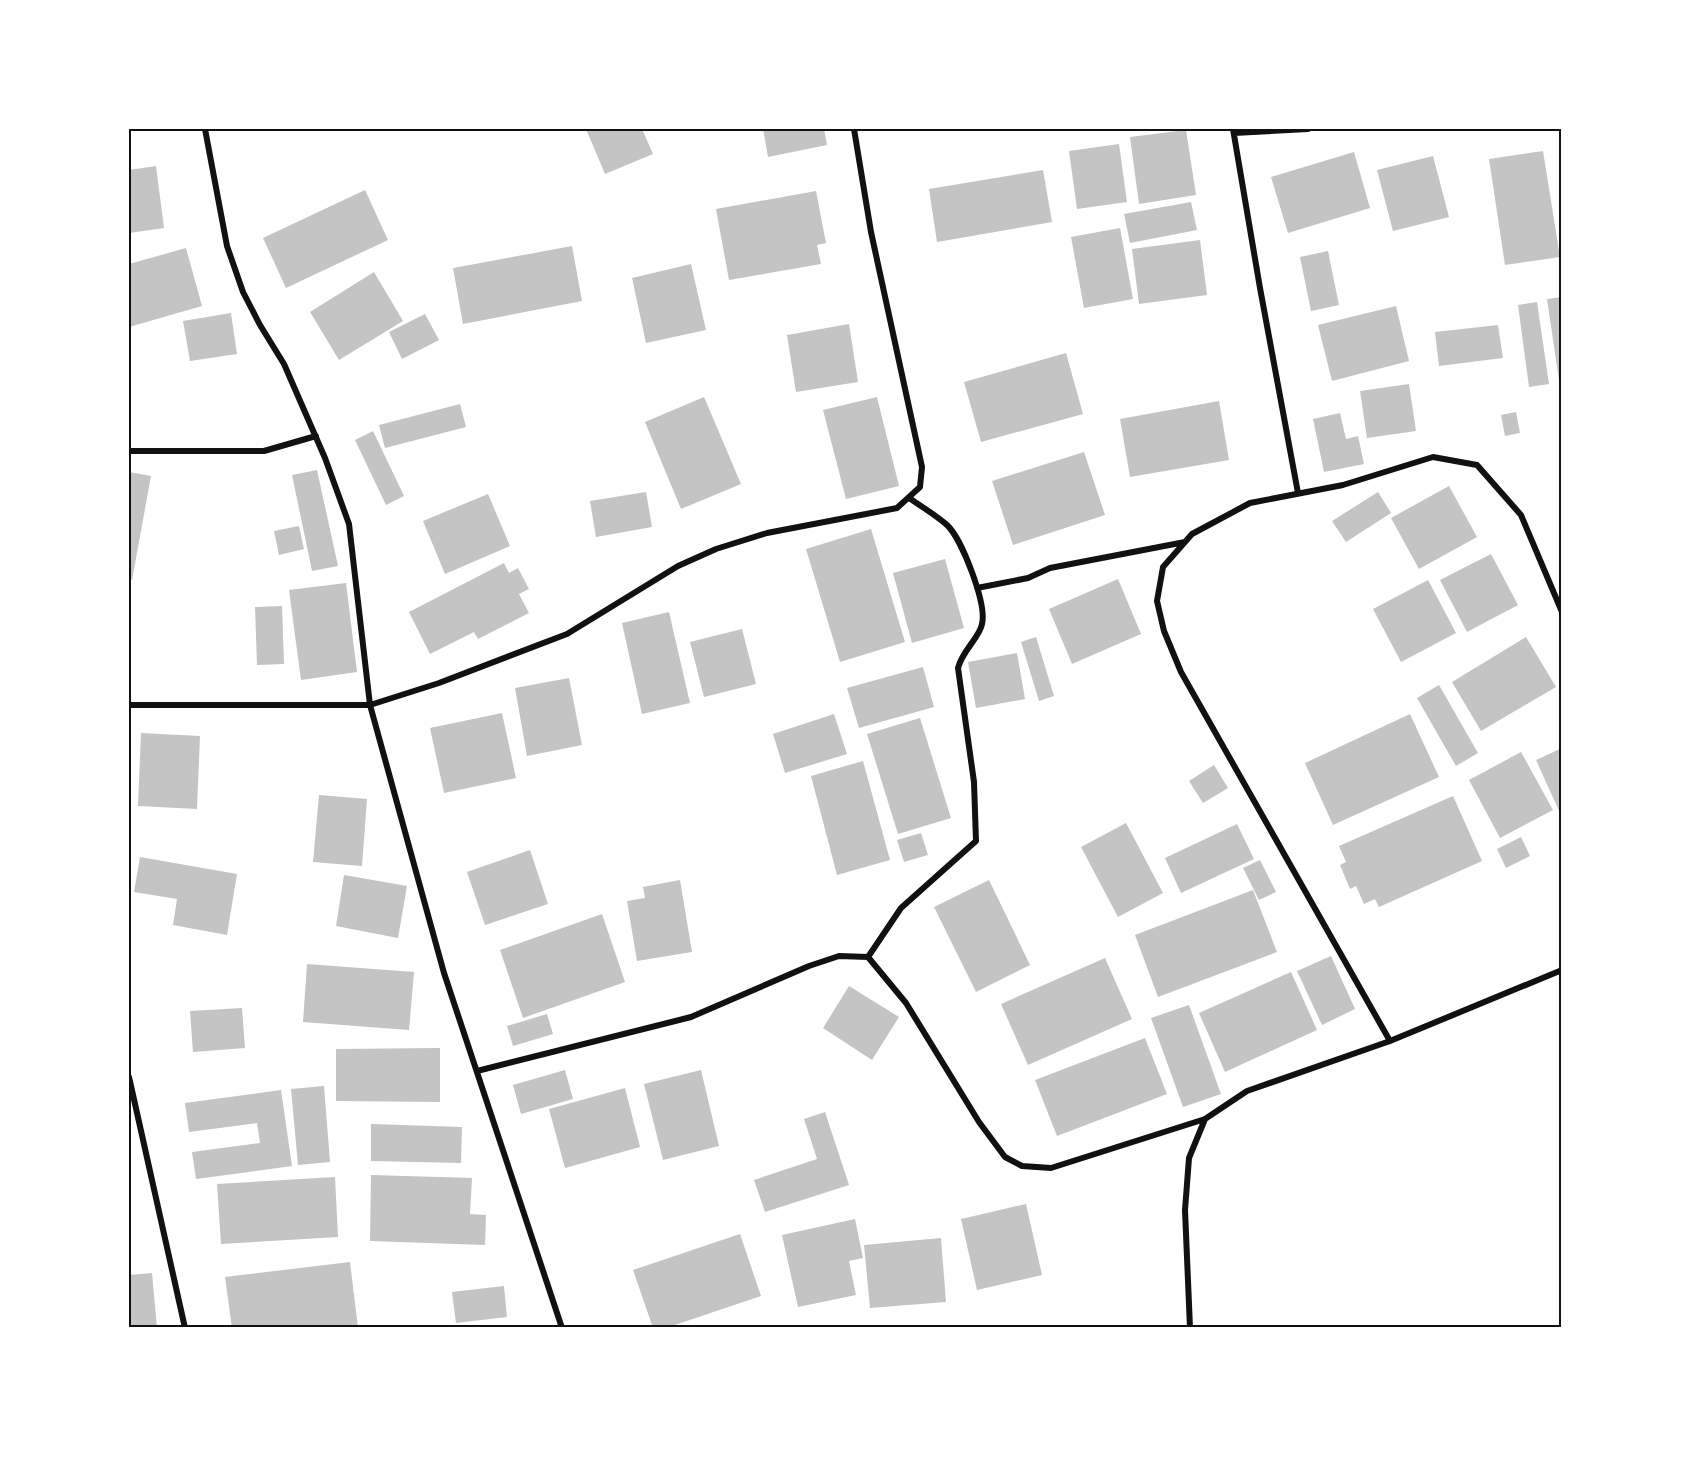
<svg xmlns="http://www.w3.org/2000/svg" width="1691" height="1457" viewBox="0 0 1691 1457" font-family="'Playfair Display',serif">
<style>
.building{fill:#c4c4c4}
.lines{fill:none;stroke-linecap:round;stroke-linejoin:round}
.minor{stroke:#111;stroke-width:6}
.neatline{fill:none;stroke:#111;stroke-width:2}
</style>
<rect width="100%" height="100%" fill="#fff"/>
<path class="building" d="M586 129H642L653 154 605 174Z
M763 129H824L827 145 768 157Z
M1186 130 1196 195 1139 204 1130 137Z
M1119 144 1127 202 1077 209 1069 151Z
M1543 151 1560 257 1505 265 1489 159Z
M1354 152 1370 208 1288 233 1271 177Z
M1433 156 1449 217 1393 231 1377 170Z
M156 166 164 228 129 233V170Z
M1043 170 1052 222 937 242 929 189Z
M365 190 388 240 286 288 263 238Z
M816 191 826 243 817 245 821 264 729 280 716 209Z
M1191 202 1197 230 1130 243 1124 214Z
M1120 228 1133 299 1084 308 1071 237Z
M1200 240 1207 295 1139 304 1132 249Z
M572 246 582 301 463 324 453 268Z
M186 248 202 306 129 327V264Z
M1328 251 1339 305 1311 311 1300 257Z
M691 264 706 330 646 343 632 278Z
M374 272 403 321 339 360 310 312Z
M1562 297V394H1561L1547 299Z
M1537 302 1549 384 1529 387 1518 305Z
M1396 306 1409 361 1332 381 1318 325Z
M231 313 237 354 190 361 183 321Z
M425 314 439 340 402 359 389 332Z
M849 324 858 382 796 392 787 335Z
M1498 325 1503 358 1439 366 1435 332Z
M1066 353 1083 414 981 442 964 382Z
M1409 384 1416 431 1367 438 1360 391Z
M704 397 741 484 681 509 645 422Z
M877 397 899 486 846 499 823 410Z
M1219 401 1229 460 1130 477 1120 419Z
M460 404 466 427 385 448 379 425Z
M1516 412 1520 433 1505 436 1501 415Z
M1340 413 1346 439 1358 436 1364 464 1324 472 1313 419Z
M373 431 404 496 386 505 355 440Z
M1084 452 1105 515 1013 545 992 481Z
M317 470 338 566 312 571 292 475Z
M129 472 151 476 132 580 129 579Z
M1449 486 1477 537 1419 569 1391 518Z
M646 492 652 527 596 537 590 501Z
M1378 492 1391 513 1346 542 1332 521Z
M488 494 510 546 445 574 423 521Z
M299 526 304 549 279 555 274 531Z
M871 529 905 642 840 662 806 549Z
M1491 554 1518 605 1467 632 1440 580Z
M945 559 964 628 912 643 893 573Z
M504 563 509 573 518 568 529 589 519 594 529 613 478 639 474 632 430 654 409 612Z
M1118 579 1141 634 1072 664 1049 609Z
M1428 580 1456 633 1401 662 1373 609Z
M346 583 357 672 301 680 289 590Z
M282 606 284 664 257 665 255 607Z
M669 612 690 703 642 714 622 623Z
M742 629 756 684 704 697 690 642Z
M1036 637 1054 696 1039 701 1021 642Z
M1526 637 1556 687 1481 731 1452 682Z
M1017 653 1025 699 976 708 968 662Z
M923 667 934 707 859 728 847 688Z
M569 678 582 745 527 756 515 688Z
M1439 685 1478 753 1456 766 1417 698Z
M502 713 516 778 444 793 430 728Z
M834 714 847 754 785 773 773 734Z
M1410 714 1439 777 1333 825 1305 763Z
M920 718 951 818 898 834 867 734Z
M141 733 200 736 197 809 138 806Z
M1562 748V812L1560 813 1536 760Z
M1521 752 1553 810 1500 838 1469 780Z
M863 761 890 860 837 875 811 776Z
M1214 765 1228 788 1203 803 1189 781Z
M319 795 367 799 362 866 313 862Z
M1453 796 1482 861 1379 907 1375 899 1364 904 1356 886 1350 889 1340 865 1346 862 1339 846Z
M1126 823 1163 893 1118 917 1081 847Z
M1237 824 1254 859 1181 893 1165 858Z
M921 833 928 855 904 862 897 840Z
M1521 837 1530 856 1506 868 1497 849Z
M530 850 548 904 485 925 467 872Z
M140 857 237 874 227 935 173 925 177 899 134 892Z
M1260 860 1276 892 1259 900 1243 868Z
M344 875 407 886 398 938 336 926Z
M680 880 692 952 637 961 627 901 645 898 643 887Z
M989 880 1030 965 976 992 934 907Z
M1253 890 1277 952 1158 997 1135 935Z
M602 914 625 982 523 1018 500 950Z
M1331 956 1355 1009 1322 1025 1297 971Z
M1105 958 1132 1019 1028 1065 1001 1004Z
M307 964 414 972 409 1030 303 1022Z
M1291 972 1317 1030 1225 1072 1199 1013Z
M849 986 899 1017 872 1060 823 1028Z
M1189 1005 1221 1094 1183 1107 1151 1018Z
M242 1008 245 1048 193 1052 190 1011Z
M547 1014 553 1034 513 1046 507 1026Z
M1145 1038 1167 1094 1057 1136 1035 1080Z
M440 1048V1102L336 1101V1049Z
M565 1070 573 1099 521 1114 513 1085Z
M701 1070 719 1146 663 1160 644 1084Z
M324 1086 330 1162 298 1165 291 1089Z
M625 1088 640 1147 565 1168 549 1109Z
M281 1090 292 1166 196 1179 192 1152 260 1143 257 1123 189 1132 185 1103Z
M825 1112 849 1185 765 1212 754 1180 817 1159 804 1119Z
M371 1124 462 1127 461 1163 371 1161Z
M371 1175 472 1178 470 1214 486 1215 485 1245 370 1241Z
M335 1177 338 1237 221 1244 217 1184Z
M1026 1204 1042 1275 977 1290 961 1219Z
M855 1219 863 1258 849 1261 856 1295 798 1307 782 1235Z
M740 1234 761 1296 666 1328H653L633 1270Z
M941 1238 946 1302 870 1308 864 1245Z
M350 1262 358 1328H232L225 1277Z
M152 1273 157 1328H129V1275Z
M504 1286 507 1317 456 1323 452 1292Z"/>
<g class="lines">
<path class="minor" d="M205 129 227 246 243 292 260 325 284 364 325 458 349 524 370 705 444 973 562 1328
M1233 129 1260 288 1298 493
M1234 133 1308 129
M129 451H264L316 436
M977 588 1028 578 1050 568 1185 542
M129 705H370L439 683 567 634 678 566 716 549 767 533 897 508 920 487 922 467 871 232 854 129
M868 957 901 908 976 841 974 782 958 668C962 651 980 637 982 624 987 604 962 539 947 525 937 516 921 506 909 498
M1390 1041 1181 672 1164 631 1157 601 1163 567 1192 534 1250 503 1343 485 1433 457 1477 465 1521 515 1562 612
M477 1071 691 1017 809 966 839 956 868 957 906 1003 979 1122 1005 1157 1022 1166 1051 1168 1205 1119 1247 1091 1390 1041 1562 970
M129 1077 185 1328
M1190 1328 1185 1210 1189 1158 1205 1119"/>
</g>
<rect width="1691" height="1457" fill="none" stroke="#ffffff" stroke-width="261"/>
<rect x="130" y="130" width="1430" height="1196" class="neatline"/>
</svg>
